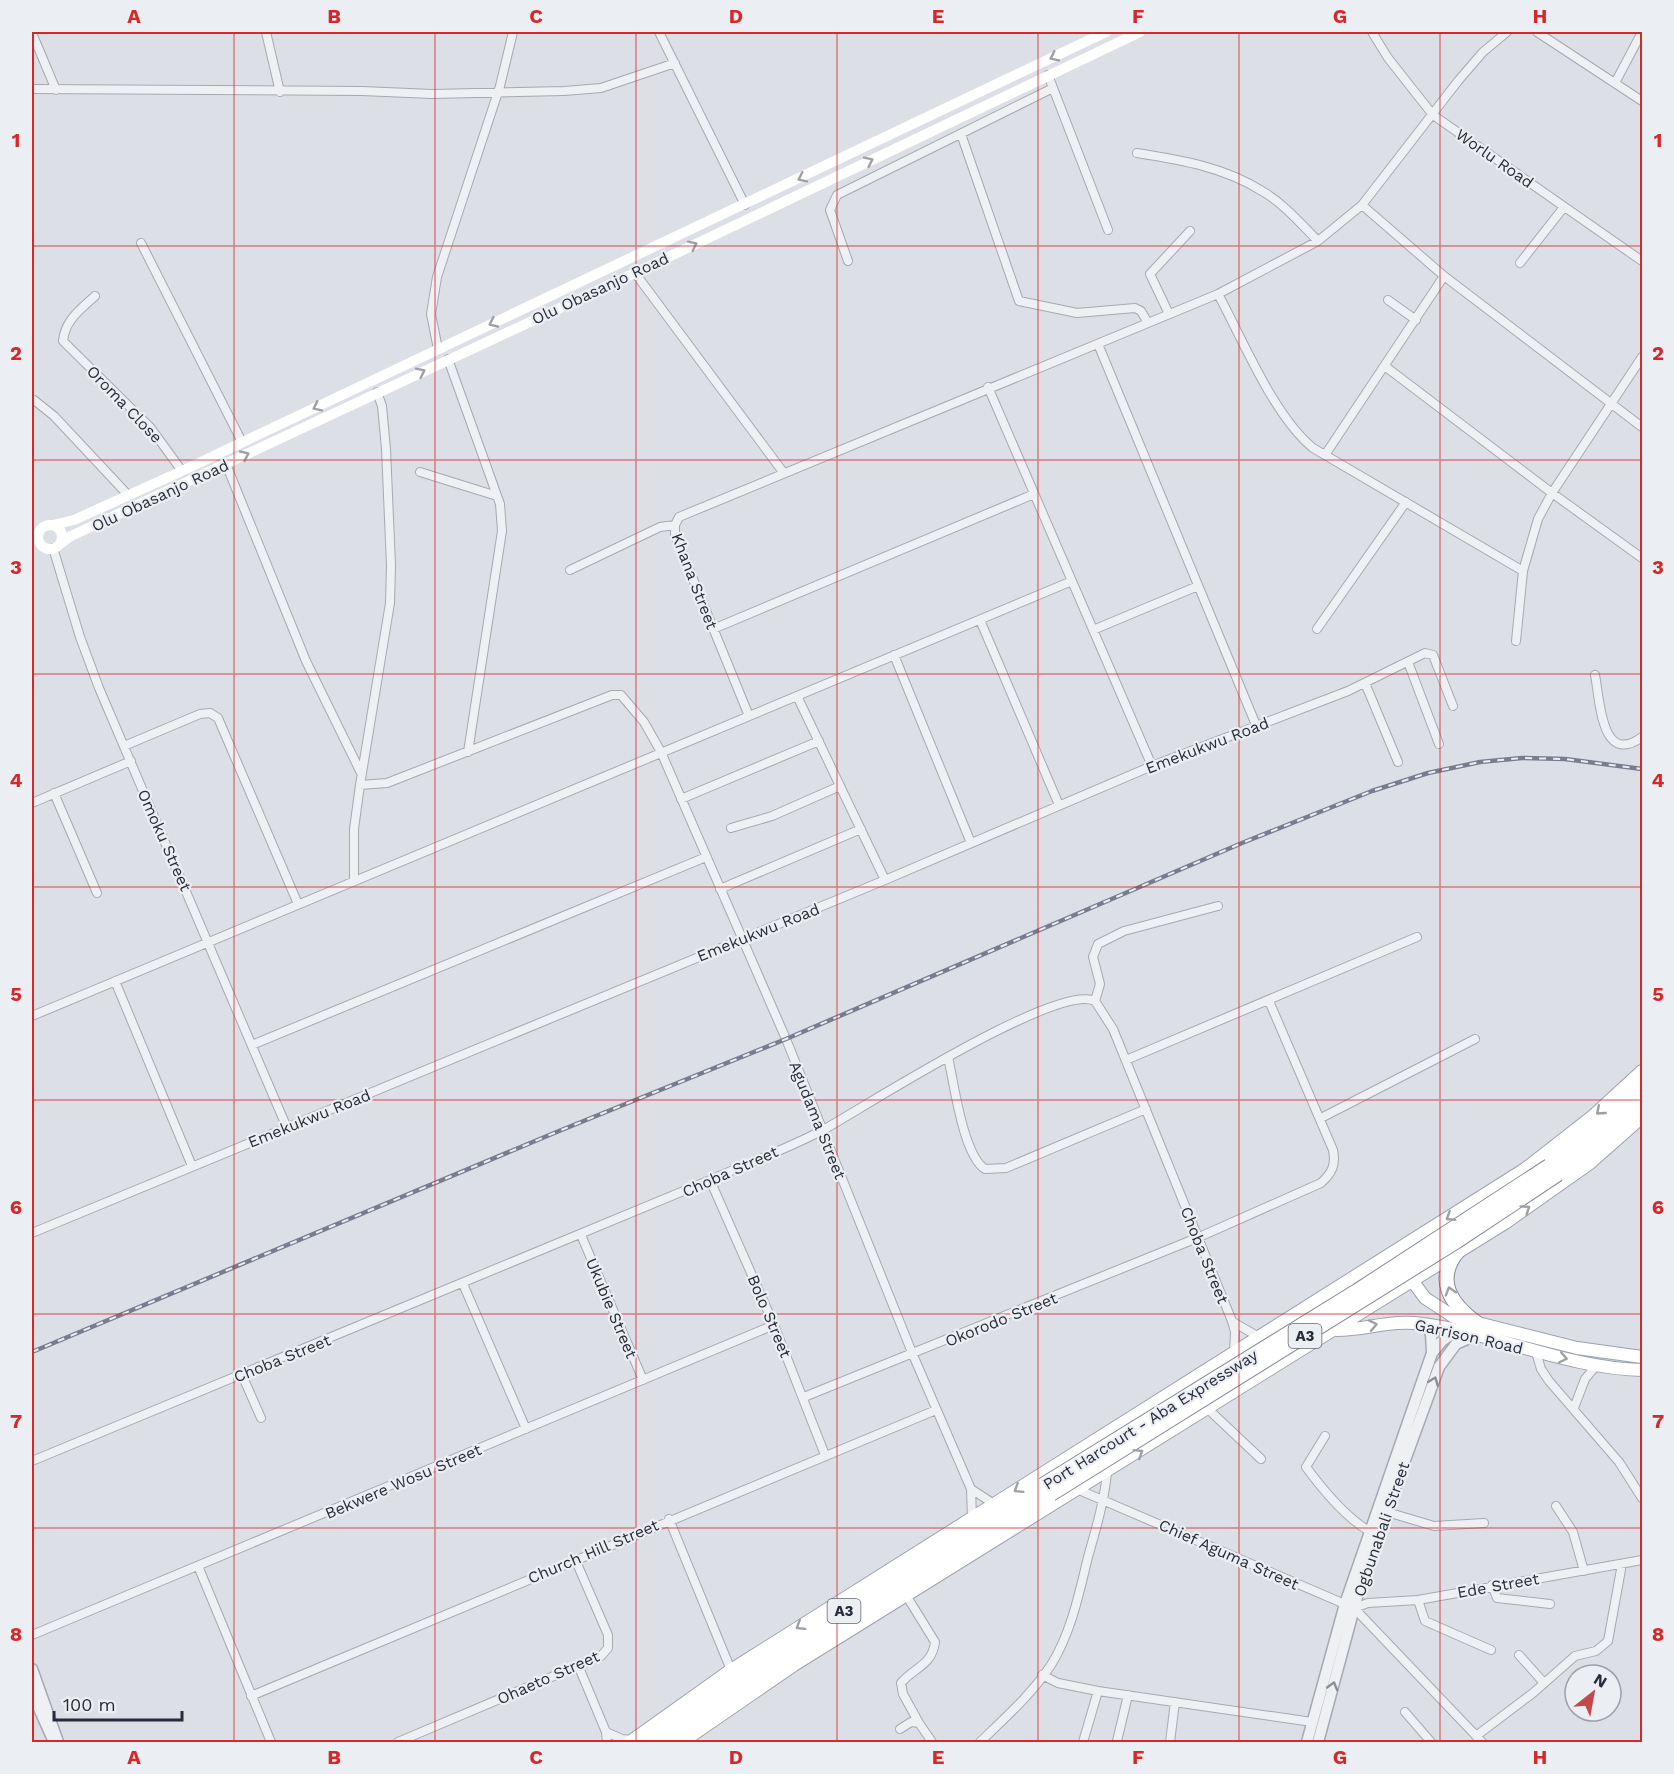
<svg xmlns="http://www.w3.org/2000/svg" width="1674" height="1774" viewBox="0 0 1674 1774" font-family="'Work Sans',sans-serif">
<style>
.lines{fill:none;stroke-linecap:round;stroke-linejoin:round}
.minor-casing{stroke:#a6a9b2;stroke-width:10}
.tertiary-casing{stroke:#a6a9b2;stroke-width:13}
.primary-casing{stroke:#9ca2b0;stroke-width:14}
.trunk-casing{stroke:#858a9b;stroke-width:16}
.minor{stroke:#eff0f4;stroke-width:8}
.tertiary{stroke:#eff0f4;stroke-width:10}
.secondary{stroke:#fff;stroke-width:10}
.primary{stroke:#fff;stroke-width:12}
.trunk{stroke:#fff;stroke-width:14}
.rail-casing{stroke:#777c8e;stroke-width:4.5}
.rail{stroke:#ebeef3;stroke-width:2;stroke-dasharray:7;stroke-linecap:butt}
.trunk-bridge-casing{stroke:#858a9b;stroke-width:16;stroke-linecap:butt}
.trunk-bridge{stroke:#fff;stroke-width:14}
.oneway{stroke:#9ea0a6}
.oneway2{stroke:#8b8e97}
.grid{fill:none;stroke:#d62828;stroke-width:1.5;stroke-opacity:0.55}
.labels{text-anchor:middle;stroke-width:4.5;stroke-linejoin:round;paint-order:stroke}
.shield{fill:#ebeef3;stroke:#626672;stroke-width:1.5}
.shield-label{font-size:15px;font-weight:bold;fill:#272b3a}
.street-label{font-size:16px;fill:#272b3a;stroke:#ebeef3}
.neatline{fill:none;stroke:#d62828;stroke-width:2}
.grid-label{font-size:20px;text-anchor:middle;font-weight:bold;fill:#d62828}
</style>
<rect width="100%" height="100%" fill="#dcdfe5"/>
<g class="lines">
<g class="minor-casing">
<path id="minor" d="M266 32 280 92
M659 32 745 205
M1372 32 1388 58 1433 115 1642 261
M1537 32 1642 101
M32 33 56 90
M1048 75 1108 230
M1615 83 1642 32
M32 89 362 91 432 94 564 91 601 88 675 63
M961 134 1019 301 1077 313 1135 308 1141 311 1148 323
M1137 153C1181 160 1224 167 1262 191 1283 203 1301 224 1318 241
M1362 205 1444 276 1642 427
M141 243 242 442
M848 261 830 210 837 195 1053 88
M1520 263 1564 207
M635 273 783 472
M1218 294C1243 340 1273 415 1313 448L1523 571
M95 296C80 310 65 320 63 341L150 427 182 471
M1388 300 1416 320
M1169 314 1150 274 1190 231
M1098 344 1256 725
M438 349 431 314 437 277 500 86 513 32
M448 359 500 504 502 531 468 752
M1386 367 1552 493 1642 558
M988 387 1152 766
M34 400 54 416 128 495
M1325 455 1444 276
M226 464 306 661 361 773
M420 472 497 496
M53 548 80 637 99 688 287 1128
M570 570 660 527 675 525
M980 620 1059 805
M713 629 1034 494
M1317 629 1406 502
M1093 630 1198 586
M1516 641 1523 571 1538 519 1552 493 1642 357
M894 655 971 843
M1408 662 1439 744
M1595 675C1600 700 1601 767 1642 737
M1365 683 1398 762
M797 696 885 880
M749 716 675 535V525L679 517 1218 294 1318 241 1362 205 1458 81 1483 52 1507 32
M124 746 200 714 210 713 218 718 298 904
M360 785 387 783 612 695H621L644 722 661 752 786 1039 913 1355 971 1489 972 1518
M54 793 97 893
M681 799 819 741
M32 803 131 761
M731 828 772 816 840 786
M354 881V829L360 785 390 603 391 565 386 449 382 406 377 392
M720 889 861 829
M115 981 192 1166
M1095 1001 1100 984 1093 957 1098 944 1124 931 1218 906
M32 1016 1072 581
M252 1045 706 857
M948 1057C954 1083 963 1155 985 1169L1006 1168 1146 1109
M1126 1060 1417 937
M1321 1118 1475 1039
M710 1180 774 1325 825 1455
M32 1233 885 880 1152 766 1348 691 1425 653 1433 655 1453 706
M581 1235 643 1380
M463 1284 526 1429
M1233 1322 1259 1337
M1536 1352 1541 1369 1549 1381 1619 1462 1642 1498
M242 1375 261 1418
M804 1397 1197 1238 1321 1183C1332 1173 1336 1165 1333 1150L1269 1001
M1574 1408 1585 1379 1596 1366
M1208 1409 1261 1459
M1325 1436 1306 1467C1323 1490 1345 1517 1369 1531
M32 1461 710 1180C748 1163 787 1149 823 1130 866 1106 1057 983 1095 1001L1113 1029 1232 1321 1235 1332 1234 1353
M971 1489 994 1504
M1079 1490 1347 1605
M1556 1506 1573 1532 1584 1571
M1387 1512 1434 1526 1484 1523
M669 1519 731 1670
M198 1566 271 1742
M1492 1585 1497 1598 1550 1604
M906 1595 935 1642C932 1666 914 1667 901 1683L903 1694 919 1723
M1418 1600 1425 1621 1491 1650
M1354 1608 1368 1603 1418 1600 1642 1560
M1354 1608 1482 1742
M32 1635 774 1325
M1519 1655 1544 1683
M578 1665 606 1732 607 1742
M1042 1675 1058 1683 1098 1691 1312 1722
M251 1696 936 1410
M1405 1712 1431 1742
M900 1729 911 1722 919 1723 932 1742
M606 1732 622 1739 633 1740
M1476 1736 1533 1693 1575 1656 1596 1651 1608 1641 1622 1564
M1117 1741 1128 1695
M398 1742 601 1656 608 1648V1635L575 1559
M980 1742C1004 1719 1032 1694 1051 1665 1071 1633 1079 1594 1088 1557 1096 1529 1104 1502 1107 1473
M1083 1742 1098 1691
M1170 1742 1175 1702"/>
</g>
<g class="tertiary-casing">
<path id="tertiary" d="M1432 1353 1442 1341 1460 1328
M32 1669 58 1742
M32 1693 54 1742
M1307 1742 1345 1604 1432 1353 1431 1334 1426 1324
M1318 1742 1363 1575 1439 1367 1456 1344 1476 1335"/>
</g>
<g class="primary-casing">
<path id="primary" d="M1408 1275 1425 1298 1454 1317 1577 1348 1642 1357
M1337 1330C1366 1330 1393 1319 1423 1324 1497 1334 1567 1368 1642 1370
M630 1742 731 1670 1525 1169 1593 1116 1642 1071
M682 1742 794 1665 1505 1223 1590 1163 1642 1117"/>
</g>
<g class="trunk-casing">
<path id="trunk" d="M1549 1166 1610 1118 1642 1085
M1558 1174 1588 1152 1642 1101
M1458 1251C1434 1280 1451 1305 1478 1324L1476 1335
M650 1742 721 1689 1043 1485
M667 1742 784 1660 1051 1494"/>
</g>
<use href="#minor" class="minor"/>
<use href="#tertiary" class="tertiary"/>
<path class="secondary" d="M53 525 74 520 182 471 1106 32
M38 537a12 12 0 1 1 24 0a12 12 0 1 1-24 0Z
M60 544 71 536 635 273 1140 32"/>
<use href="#primary" class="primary"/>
<use href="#trunk" class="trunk"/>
<g class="rail-casing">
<path id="rail" d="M32 1352 559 1131 786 1039 1242 843 1372 791 1428 773 1480 762 1522 758 1565 759 1642 769"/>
</g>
<use href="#rail" class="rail"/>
<g class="trunk-bridge-casing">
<path id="trunk-bridge" d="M1043 1485 1357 1291 1549 1166
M1051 1494 1457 1241 1558 1174"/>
</g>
<use href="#trunk-bridge" class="trunk-bridge"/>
</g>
<defs><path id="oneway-chevron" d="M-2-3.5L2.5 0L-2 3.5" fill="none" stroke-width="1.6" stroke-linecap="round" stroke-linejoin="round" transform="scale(1.5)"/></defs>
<g class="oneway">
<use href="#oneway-chevron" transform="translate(1054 57) rotate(154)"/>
<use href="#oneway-chevron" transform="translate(869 161) rotate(-26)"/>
<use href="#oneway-chevron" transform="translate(802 178) rotate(154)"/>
<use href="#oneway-chevron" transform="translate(693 245) rotate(-26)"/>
<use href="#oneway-chevron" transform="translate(493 323) rotate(155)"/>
<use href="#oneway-chevron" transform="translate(421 372) rotate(-26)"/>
<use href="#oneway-chevron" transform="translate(317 407) rotate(154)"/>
<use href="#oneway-chevron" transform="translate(245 455) rotate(-25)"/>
<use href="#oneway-chevron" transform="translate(1600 1111) rotate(139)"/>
<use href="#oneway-chevron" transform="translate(1526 1209) rotate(-34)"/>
<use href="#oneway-chevron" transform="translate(1450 1217) rotate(148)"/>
<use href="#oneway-chevron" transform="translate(1450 1291) rotate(-107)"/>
<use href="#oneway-chevron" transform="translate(1373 1325) rotate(-11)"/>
<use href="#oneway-chevron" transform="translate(1563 1358) rotate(12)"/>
<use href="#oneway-chevron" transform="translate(1139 1453) rotate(-32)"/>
<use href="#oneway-chevron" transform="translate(1018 1489) rotate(148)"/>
<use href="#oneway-chevron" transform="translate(800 1626) rotate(148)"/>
</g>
<g class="oneway2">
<use href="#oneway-chevron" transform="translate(1434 1381) rotate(-69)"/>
<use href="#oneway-chevron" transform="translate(1333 1686) rotate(-75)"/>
</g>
<path class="grid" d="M234 32V1742M435 32V1742M636 32V1742M837 32V1742M1038 32V1742M1239 32V1742M1440 32V1742M32 246H1642M32 460H1642M32 674H1642M32 887H1642M32 1100H1642M32 1314H1642M32 1528H1642"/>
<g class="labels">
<g class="shield">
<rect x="1288.5" y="1324" width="33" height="24" rx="4.5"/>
<rect x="827.5" y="1599" width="33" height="24" rx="4.5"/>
</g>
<g class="shield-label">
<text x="1305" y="1341">A3</text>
<text x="844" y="1616">A3</text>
</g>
<g class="street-label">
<text transform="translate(1495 158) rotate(35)" y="6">Worlu Road</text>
<text transform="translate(600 288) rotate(-25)" y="6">Olu Obasanjo Road</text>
<text transform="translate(125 404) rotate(46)" y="6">Oroma Close</text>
<text transform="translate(160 495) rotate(-25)" y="6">Olu Obasanjo Road</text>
<text transform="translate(695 581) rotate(69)" y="6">Khana Street</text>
<text transform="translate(1207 745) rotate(-21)" y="6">Emekukwu Road</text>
<text transform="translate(165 840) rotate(66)" y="6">Omoku Street</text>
<text transform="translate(758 932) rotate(-22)" y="6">Emekukwu Road</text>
<text transform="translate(309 1118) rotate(-22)" y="6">Emekukwu Road</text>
<text transform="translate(818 1120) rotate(68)" y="6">Agudama Street</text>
<text transform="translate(730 1171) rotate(-24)" y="6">Choba Street</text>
<text transform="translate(1205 1255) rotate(68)" y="6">Choba Street</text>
<text transform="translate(612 1308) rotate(67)" y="6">Ukubie Street</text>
<text transform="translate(770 1316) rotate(67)" y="6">Bolo Street</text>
<text transform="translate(1001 1319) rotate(-22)" y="6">Okorodo Street</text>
<text transform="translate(1469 1336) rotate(13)" y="6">Garrison Road</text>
<text transform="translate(282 1358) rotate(-22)" y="6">Choba Street</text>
<text transform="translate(1150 1419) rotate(-32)" y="6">Port Harcourt - Aba Expressway</text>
<text transform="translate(403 1481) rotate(-23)" y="6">Bekwere Wosu Street</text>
<text transform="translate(1381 1529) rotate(-71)" y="6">Ogbunabali Street</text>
<text transform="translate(593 1551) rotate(-23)" y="6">Church Hill Street</text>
<text transform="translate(1229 1554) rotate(24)" y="6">Chief Aguma Street</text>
<text transform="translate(1498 1585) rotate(-10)" y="6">Ede Street</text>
<text transform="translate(548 1677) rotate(-24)" y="6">Ohaeto Street</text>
</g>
</g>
<rect width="1674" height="1774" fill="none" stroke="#ebeef3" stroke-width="66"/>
<g transform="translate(1593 1693) rotate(31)"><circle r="28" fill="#ebeef3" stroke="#9da0a9" stroke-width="1.5"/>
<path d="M0-4.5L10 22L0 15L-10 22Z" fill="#c44849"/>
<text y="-9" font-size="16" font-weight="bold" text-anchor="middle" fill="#272b3a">N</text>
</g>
<path d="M54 1711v9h128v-9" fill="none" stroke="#272b3a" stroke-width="3"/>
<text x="63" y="1711" font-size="18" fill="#272b3a" stroke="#ebeef3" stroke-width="4.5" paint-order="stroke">100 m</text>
<rect x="33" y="33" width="1608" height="1708" class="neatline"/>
<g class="grid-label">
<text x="134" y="23">A</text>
<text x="334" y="23">B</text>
<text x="536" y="23">C</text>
<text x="736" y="23">D</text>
<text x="938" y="23">E</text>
<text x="1138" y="23">F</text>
<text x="1340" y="23">G</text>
<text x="1540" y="23">H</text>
<text x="16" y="147">1</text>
<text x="1658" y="147">1</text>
<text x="16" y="360">2</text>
<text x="1658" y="360">2</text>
<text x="16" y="574">3</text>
<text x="1658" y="574">3</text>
<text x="16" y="787">4</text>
<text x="1658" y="787">4</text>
<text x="16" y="1001">5</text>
<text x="1658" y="1001">5</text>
<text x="16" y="1214">6</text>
<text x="1658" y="1214">6</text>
<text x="16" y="1428">7</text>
<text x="1658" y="1428">7</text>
<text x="16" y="1641">8</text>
<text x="1658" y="1641">8</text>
<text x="134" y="1764">A</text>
<text x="334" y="1764">B</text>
<text x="536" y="1764">C</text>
<text x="736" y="1764">D</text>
<text x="938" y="1764">E</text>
<text x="1138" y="1764">F</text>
<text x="1340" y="1764">G</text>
<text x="1540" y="1764">H</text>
</g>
</svg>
